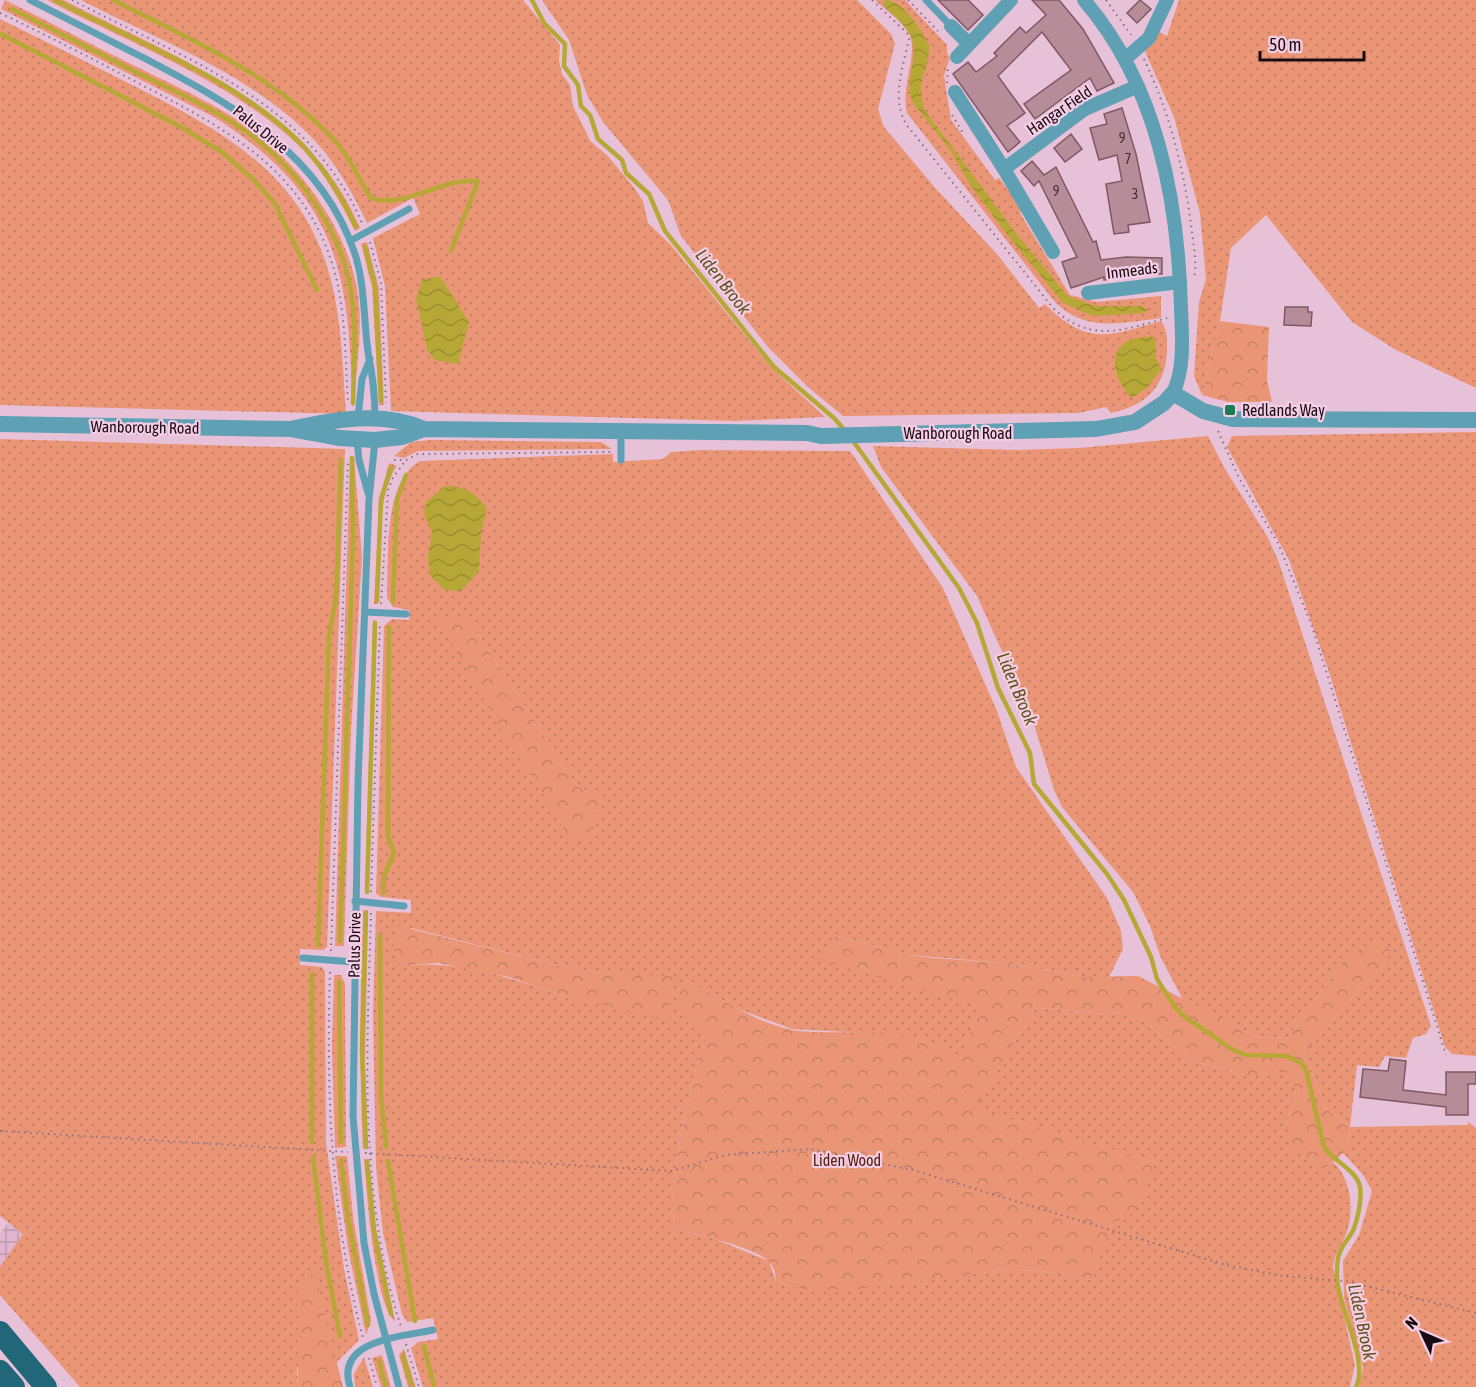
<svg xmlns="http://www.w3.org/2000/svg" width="1476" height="1387" viewBox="0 0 1476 1387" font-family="'Asap Condensed',sans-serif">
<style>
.industrial{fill:url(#industrial-grid)}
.grass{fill:url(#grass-dots);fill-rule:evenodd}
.forest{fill:url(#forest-crowns)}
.water{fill:url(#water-waves)}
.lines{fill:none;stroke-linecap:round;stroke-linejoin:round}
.stream{stroke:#b6a736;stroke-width:4.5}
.building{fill:#b58c97;stroke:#7f5863;stroke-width:1.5}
.path{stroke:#8a6f7f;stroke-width:2;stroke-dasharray:1.5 4.5;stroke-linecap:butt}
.service{stroke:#5fa0b5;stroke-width:7}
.minor{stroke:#5fa0b5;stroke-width:14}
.tertiary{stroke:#5fa0b5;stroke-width:16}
.trunk{stroke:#22667a;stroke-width:22}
.poi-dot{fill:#187d56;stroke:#f5cee5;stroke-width:2}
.labels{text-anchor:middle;stroke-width:4.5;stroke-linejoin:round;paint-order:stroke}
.number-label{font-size:14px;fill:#3e2a33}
.street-label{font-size:16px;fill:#170a12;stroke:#f5cee5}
.poi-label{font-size:16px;fill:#170a12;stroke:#f5cee5;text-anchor:start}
.park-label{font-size:16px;fill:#51220e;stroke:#f5cee5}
.water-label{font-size:18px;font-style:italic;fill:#5e561d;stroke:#f5cee5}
</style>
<defs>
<pattern id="industrial-grid" width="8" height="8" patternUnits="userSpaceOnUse" patternTransform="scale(1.5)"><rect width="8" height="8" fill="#e1b4cf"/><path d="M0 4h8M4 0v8" fill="none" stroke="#c099b1"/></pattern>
<pattern id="grass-dots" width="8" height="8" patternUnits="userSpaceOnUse" patternTransform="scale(1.5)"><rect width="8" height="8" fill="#ea9676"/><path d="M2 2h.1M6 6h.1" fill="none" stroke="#c88065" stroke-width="1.8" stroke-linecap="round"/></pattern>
<pattern id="forest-crowns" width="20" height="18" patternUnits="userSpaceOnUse" patternTransform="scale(1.5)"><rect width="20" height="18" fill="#ea9676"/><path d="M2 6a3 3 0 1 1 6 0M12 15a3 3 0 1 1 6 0" fill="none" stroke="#c88065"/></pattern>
<pattern id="water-waves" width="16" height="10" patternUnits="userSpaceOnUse" patternTransform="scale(1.5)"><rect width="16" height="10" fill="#b6a736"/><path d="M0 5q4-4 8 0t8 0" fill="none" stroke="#9c8e2f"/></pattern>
</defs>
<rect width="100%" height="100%" fill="#e7c1d8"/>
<path class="industrial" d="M8 1223 23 1234 0 1267V1234Z"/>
<path class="grass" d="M5 0C46 20 86 42 127 62 163 80 201 97 236 119 289 152 338 214 354 275 366 319 356 362 354 406H352C350 271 336 194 214 117L1 9Z
M47 0H64C176 59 308 103 360 228L355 231C341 203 325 173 303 150 239 85 128 42 47 0Z
M81 0H523L560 45 559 61 562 74 570 85 573 106 591 142 608 156 635 189 643 201 648 223 671 245 772 368 825 417 734 421 391 411 385 286 373 238 420 214 413 198 367 223C353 194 338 166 316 142 254 75 160 41 81 0Z
M542 0H857L891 34 895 44 878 109 884 127 937 190 997 254 1039 308 1045 304C1088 347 1109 336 1161 321 1166 329 1167 334 1167 343 1168 383 1150 405 1111 413L1106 407 1079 413 843 416 808 387 768 347 681 236 668 200 603 122 587 95 569 40Z
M875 0H905L947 45V54L950 57 944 76 951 120 995 180 999 178 1023 210 1020 213 1070 295 1097 302 1161 296V318C1121 323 1085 333 1054 301L907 113C900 89 919 52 909 34 902 21 886 10 875 0Z
M1179 0H1476V388L1396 350 1352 322 1266 215 1231 248 1220 321 1202 395 1194 376 1199 302 1206 279 1200 213 1174 117 1144 49 1159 32 1167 36Z
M0 19C43 40 87 62 130 84 205 122 285 162 319 245 342 298 342 357 346 414L0 405Z
M367 242 379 288 384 405H379L372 287 361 244Z
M1476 432V1056L1452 1054 1445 1047 1328 669 1289 560 1227 447 1232 436Z
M1208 436 1225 469 1267 536 1278 560 1431 1026 1426 1034 1413 1038 1406 1058 1385 1056 1379 1067 1357 1065 1350 1127 1468 1125V1122L1476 1128V1387H1359L1363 1368 1344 1298 1343 1261 1359 1235 1372 1191 1364 1176 1343 1153 1348 1148 1350 1127 1325 1108 1309 1062V1048L1348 1002 1385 964 1342 962 1287 1039 1258 1037 1183 1000 1161 958 1150 926 1133 892 1062 807 1054 790 1032 718 977 596 881 467 873 446 1017 450 1079 448Z
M0 439 345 449 327 947 323 950 300 949V965L321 967 325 971 326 1143 344 1269 359 1340 336 1363 314 1274 297 1370 298 1387H80L0 1295V1267L23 1234 0 1216Z
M431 440 601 442 612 449 418 451 404 458 394 456 411 442Z
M701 450 849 451 853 455 943 588 997 711 1016 767 1107 898 1121 931 1123 949 1109 977H1088L1003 963 910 955 836 936 922 989 980 1007 958 1065 943 1049 865 1033 792 1029 738 1009 684 979 708 1033C692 1070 666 1191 675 1229L715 1239 769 1261 776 1281C815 1303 961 1272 1013 1270 1040 1270 1065 1274 1091 1280L1113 1223 1155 1162 974 1109 1035 1008 1107 1014 1126 1013 1147 1023 1192 1061 1248 1076 1290 1070 1296 1093 1286 1122 1326 1168 1333 1162C1350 1177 1354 1206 1348 1228 1345 1242 1335 1250 1333 1267L1355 1365 1350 1387H423L411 1348 418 1342 438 1339 433 1318 407 1322 402 1314 383 1233 376 1167 373 1015 376 911 411 913V900L382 897 376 894 384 626 392 619 409 620V610L393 607 387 598C389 559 382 482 420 461L613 454V462L663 459 671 452ZM467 617 576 784 587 792 563 829ZM411 928 564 967 607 974 569 998C518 980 465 961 409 965Z
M350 456 354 457 362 557 351 731 344 946H335Z
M389 463 397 466C376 493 380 568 378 604H374L379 501Z
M373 620 377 621 368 893H365Z
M363 910H368L365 1063 368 1149H363C359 1069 360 990 363 910Z
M334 975H341L345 984 346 1147 335 1148 332 1046Z
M335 1156H347L353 1217 371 1321 366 1335 348 1248Z
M364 1159H369L376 1228 395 1321C375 1308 366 1186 364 1159Z
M404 1349 414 1382 416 1387H408L399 1355Z
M382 1355 391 1387H381L372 1358Z
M364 1357 373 1387H355L354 1374Z"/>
<path class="forest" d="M1220 321 1269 327 1267 380 1272 402H1228L1202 395Z
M436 616 467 617 576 784 587 792 603 793 589 845 568 838 551 805 512 748Z
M399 926 564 967 607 974 674 976 669 1020 569 998 509 977 438 963 409 965 397 963 393 945Z
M836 936 910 955 934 958 1003 963 1088 977 1138 976 1258 1037 1287 1039 1342 962 1374 940 1391 951 1385 964 1348 1002 1309 1048V1062L1325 1108 1350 1127 1348 1149 1326 1168 1291 1149 1286 1122 1296 1093 1290 1071 1248 1076 1192 1061 1147 1023 1126 1013 1107 1014 1035 1008 975 1109 1156 1162 1135 1213 1113 1223 1091 1280C1065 1274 1040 1270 1013 1270 958 1272 820 1306 776 1281 775 1274 775 1268 770 1263 759 1248 695 1234 675 1229 666 1191 692 1070 708 1033L679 1014 684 979C719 997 754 1022 792 1030 834 1037 907 1023 942 1048 948 1052 953 1060 958 1064L980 1007 817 959Z
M315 1274 343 1387H298L297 1283Z"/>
<path class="water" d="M885 0C904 0 921 30 929 45 930 75 913 79 926 112L1019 237 1068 296 1095 306H1141L1148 309 1143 313 1093 316 1063 303 1005 232 971 186 951 151 913 103C902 81 922 55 909 33 903 22 892 14 883 5Z
M440 276 469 322 458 364 435 360 427 350 416 298 422 280Z
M1152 336 1155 340 1156 358 1161 369 1147 388 1132 398C1117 384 1104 354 1128 341 1134 337 1144 338 1152 336Z
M445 486C466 486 473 492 487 508L481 534 479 571 461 591 445 590 430 575 428 557 432 533 424 513 426 502Z"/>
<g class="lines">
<path class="stream" d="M55 0C137 43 244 81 307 150 327 173 343 199 356 227
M113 0C192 40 276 76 337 143 351 159 359 180 371 198 401 210 444 177 478 181L451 251
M532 0 544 23 565 44 564 66 578 85 581 106 590 115 598 139 622 160 626 173 649 194 665 231 774 367 834 418 846 432
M12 9C55 31 99 53 142 75 174 91 208 106 238 126 289 159 334 218 348 277 358 319 354 361 353 403
M1 34 183 128 223 153 253 179 275 204 317 290
M365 247 375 286 381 401
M853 441 959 588 977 623 998 688 1030 753 1034 784 1107 874 1124 900 1151 957 1157 979 1171 1001 1181 1014 1233 1050 1246 1055 1287 1056 1301 1063 1306 1070 1324 1147C1333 1161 1357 1170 1360 1187 1362 1198 1358 1218 1354 1228 1351 1237 1343 1243 1340 1252 1336 1259 1337 1271 1337 1279 1339 1309 1369 1361 1356 1387
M377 601 381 499 391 468
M393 602 397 499 406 475
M367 892 375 623
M383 893 384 876 394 853 388 836 389 627
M366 913 362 1049 366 1147
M380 936 381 1096 386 1147
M340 941 353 537 352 458
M318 945 329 635 336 598 341 460
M312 974V1142
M339 982 341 1142
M313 1157 326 1262 340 1336
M341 1160 348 1218 368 1325
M388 1161 415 1321
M367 1162 374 1231 391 1314
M424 1346 434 1387
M403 1356 412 1387
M379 1361 386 1387"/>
</g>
<path class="building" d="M938 0H968L983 15 968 30Z
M1032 0H1059L1083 29 1114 83 1097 91 1090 78 1035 119 1024 104 1071 70 1042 32 998 76 1025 113 1007 126 1020 142 1008 152 953 74 968 62 976 72 997 56 994 53 1020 27 1026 33 1046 15Z
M1140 0 1151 9 1137 23 1127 13Z
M1122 108 1136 154 1150 222 1128 225 1129 232 1114 234 1106 184 1122 181 1117 155 1099 160 1090 128 1107 124 1104 114Z
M1071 134 1082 149 1065 162 1054 148Z
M1032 161 1044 175 1056 167 1093 242 1096 241 1101 260 1126 257 1162 258V274H1128L1129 277 1104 280V277L1071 288 1062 262 1077 257 1039 181 1034 186 1021 171Z
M1285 307H1308V312H1312L1311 326 1284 325Z
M1390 1059 1406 1061 1403 1090 1446 1095V1072H1476V1084H1468V1115H1446V1107L1360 1097 1363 1069 1388 1071Z"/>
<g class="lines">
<path class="path" d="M72 0C182 58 309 100 362 223
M872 0 907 33 909 39C903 68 891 97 906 124L1053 308C1091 344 1122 330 1167 318
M908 0 938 31
M1106 0 1131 35
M0 13C48 36 95 60 142 85 224 128 301 167 332 263 346 307 345 356 348 402
M1144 59C1170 114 1185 172 1192 233 1194 247 1197 265 1194 279
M947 83 948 68
M952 115 963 133
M370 242 381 283 386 403
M1218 431 1239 478 1278 543 1312 626 1446 1055
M394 460H406L418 454 611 452
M381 604 388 491 392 479 406 460
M371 892 380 622
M371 913C367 1050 358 1194 401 1327
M331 951 348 459
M330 972C326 1094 331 1218 363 1338
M0 1131 348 1152
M365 1153 672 1171 725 1155 811 1149 913 1170 1226 1265 1283 1276 1345 1281 1476 1313
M406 1344 419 1387
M369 1358 377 1387"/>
<path class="service" d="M30 0C68 19 106 39 144 58 232 104 322 154 355 254 366 289 363 323 369 358 373 378 375 396 375 417
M926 0 951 26
M350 241 409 209
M358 417 362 379 370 359
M621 431V460
M357 440 359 460 368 493
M375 441 369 499 358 782 353 1116 364 1243 374 1294 399 1387
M365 612 406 614
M355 901 404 906
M303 958 353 962
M350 1387C335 1340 400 1337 433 1330"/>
<path class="minor" d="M1084 0C1157 85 1178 199 1181 308 1182 336 1185 368 1173 393
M951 26 969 44
M957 57 1011 0
M1125 59 1149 38 1167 0
M955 92 1004 169 1085 109 1138 86
M1004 169 1053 252
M1088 293 1180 282"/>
<path class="tertiary" d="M0 424 290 429 339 438 375 440 402 437 424 429
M290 429C333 420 382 410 424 429L807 433 821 436 1096 429 1135 422 1164 403 1173 393 1203 411 1233 419 1476 420"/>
<path class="trunk" d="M0 1332 46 1387
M0 1371 14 1387"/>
</g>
<rect class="poi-dot" x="1224" y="404" width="12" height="12" rx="3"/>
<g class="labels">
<g class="number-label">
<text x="1122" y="143">9</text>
<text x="1128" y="164">7</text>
<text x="1056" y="196">9</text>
<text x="1135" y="199">3</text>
</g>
<g class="street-label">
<text transform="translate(1059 110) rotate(-34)" y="6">Hangar Field</text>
<text transform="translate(261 129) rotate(39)" y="6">Palus Drive</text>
<text transform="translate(1132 270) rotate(-7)" y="6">Inmeads</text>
<text transform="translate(145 427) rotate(1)" y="6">Wanborough Road</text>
<text x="958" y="439">Wanborough Road</text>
<text transform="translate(354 945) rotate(-89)" y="6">Palus Drive</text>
</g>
<g class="poi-label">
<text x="1242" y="416">Redlands Way</text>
</g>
<g class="park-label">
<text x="847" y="1166">Liden Wood</text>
</g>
<g class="water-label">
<text transform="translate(723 282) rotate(52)" y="6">Liden Brook</text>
<text transform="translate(1017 689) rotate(67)" y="6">Liden Brook</text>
<text transform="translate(1362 1322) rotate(78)" y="6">Liden Brook</text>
</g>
</g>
<g transform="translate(1422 1333) rotate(314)" stroke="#f5cee5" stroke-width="4.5" paint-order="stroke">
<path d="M0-4.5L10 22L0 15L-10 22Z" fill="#170a12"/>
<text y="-9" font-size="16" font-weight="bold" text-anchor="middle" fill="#170a12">N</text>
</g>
<path d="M1260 51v9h104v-9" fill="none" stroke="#170a12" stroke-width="3"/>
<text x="1269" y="51" font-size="18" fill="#170a12" stroke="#f5cee5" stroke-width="4.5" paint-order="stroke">50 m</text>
</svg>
